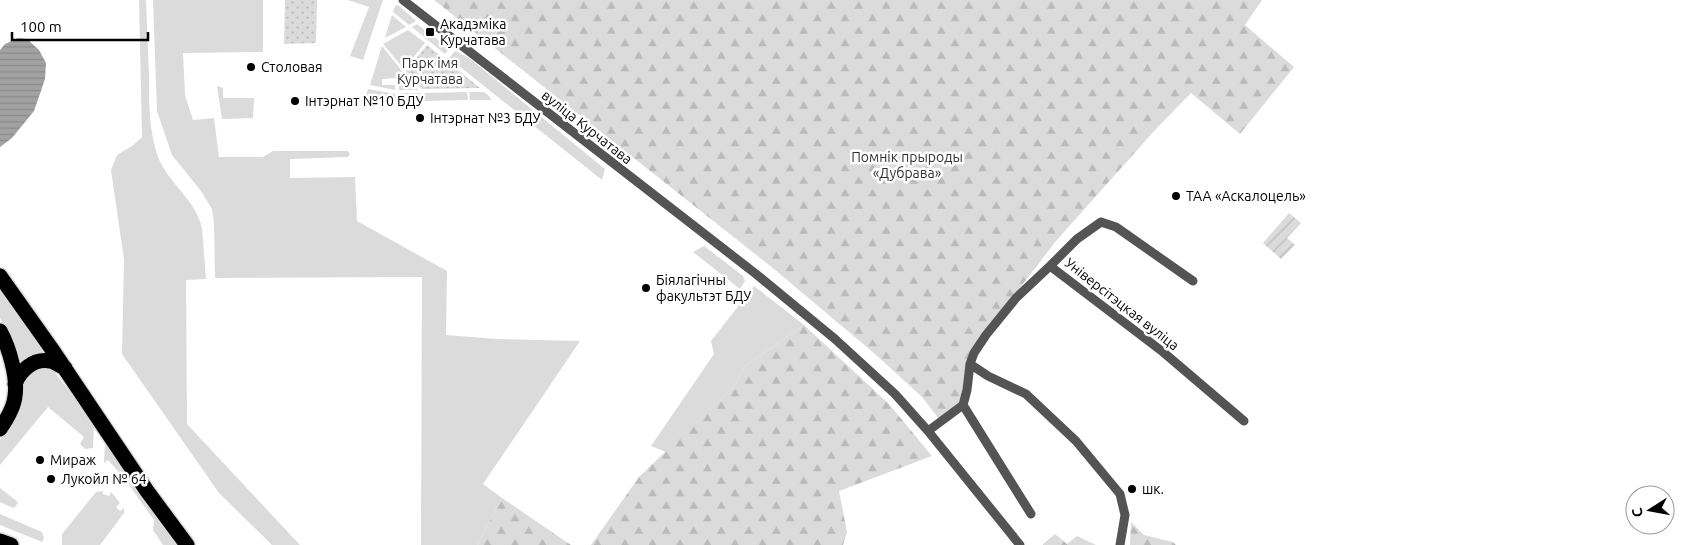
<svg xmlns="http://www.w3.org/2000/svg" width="1685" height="545" viewBox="0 0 1685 545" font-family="Ubuntu,sans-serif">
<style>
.grass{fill:#dbdbdb}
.forest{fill:url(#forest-firs)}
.park{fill:url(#park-dots)}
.garden{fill:url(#garden-furrows)}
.water{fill:url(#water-rules)}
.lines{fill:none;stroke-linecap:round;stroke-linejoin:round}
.highway-casing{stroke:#dbdbdb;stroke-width:18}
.street{stroke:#545454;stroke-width:9}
.highway{stroke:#000;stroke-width:15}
.poi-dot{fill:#000;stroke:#fff;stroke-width:2}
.labels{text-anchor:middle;stroke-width:5;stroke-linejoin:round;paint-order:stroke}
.poi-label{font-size:14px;fill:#000;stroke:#fff;text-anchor:start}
.park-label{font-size:14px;fill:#323232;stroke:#fff}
.street-label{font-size:14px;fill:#000;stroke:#fff}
</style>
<defs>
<pattern id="forest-firs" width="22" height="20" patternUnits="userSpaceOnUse" patternTransform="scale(1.25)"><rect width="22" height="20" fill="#dbdbdb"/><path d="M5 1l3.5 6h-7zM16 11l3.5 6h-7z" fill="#bababa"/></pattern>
<pattern id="park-dots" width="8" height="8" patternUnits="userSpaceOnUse" patternTransform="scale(1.25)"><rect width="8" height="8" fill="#dbdbdb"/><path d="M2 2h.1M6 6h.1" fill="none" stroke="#bababa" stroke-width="1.8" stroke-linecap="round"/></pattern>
<pattern id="garden-furrows" width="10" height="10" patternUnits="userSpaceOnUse" patternTransform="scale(1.25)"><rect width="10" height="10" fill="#dbdbdb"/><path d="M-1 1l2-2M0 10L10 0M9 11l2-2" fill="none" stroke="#bababa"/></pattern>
<pattern id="water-rules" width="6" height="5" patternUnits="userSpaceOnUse" patternTransform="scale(1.25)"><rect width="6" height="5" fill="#a2a2a2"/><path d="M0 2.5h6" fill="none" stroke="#8a8a8a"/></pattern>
</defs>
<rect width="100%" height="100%" fill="#fff"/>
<path class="grass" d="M139 0H146C147 26 148 51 149 77 149 104 149 131 158 157 168 183 196 200 202 228L206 279 186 280 187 424 300 545H272L219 493 122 354 124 259 111 170 117 155 132 146 142 137Z
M153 0H263V52L183 53 185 95 193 120 214 118 219 157H263L273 151H348L350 154 348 157 290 159V178L355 177 357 221 447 271 446 335 497 339 580 341 483 484 502 498 477 545H421L422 277 215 278 214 222 212 209 201 191 172 155 157 111Z
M348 0H383L363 60 350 56 369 7Z
M398 5 416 21 409 25 393 12 395 6Z
M392 15 406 27 385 38Z
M417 24 426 31 425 33 430 37 432 35 449 49 445 54 412 27Z
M408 30 425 43 404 69 383 44Z
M382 46 402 71 396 78 382 79V85H395V90L370 85Z
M455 51 469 58 605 169 602 180 449 58Z
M404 73 418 90H399V79Z
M217 86 223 88V98H254L253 118 222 119Z
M368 89 395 94 396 98H378L377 104 365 100Z
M467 92 468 100 423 101V93Z
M469 92H484L490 97 491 100H470Z
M401 93H420V101H401Z
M704 246 743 276 745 281 740 289 693 252Z
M0 286 36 338 42 351 19 363 13 346 0 318Z
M754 286 804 325 745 366 735 385 666 452 651 446 714 354 711 341Z
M47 366 53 370 94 424 93 448 85 449 80 444 84 437 48 407 0 465V440L11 425 22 384 34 370Z
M105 442 180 545H163L153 530 154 520 124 478 108 460 104 463Z
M0 488 18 502 16 506 13 508 0 502Z
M103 491V494L109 496 111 492 120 503 116 507 120 511 124 508V513L100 545H62V534L96 492Z
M0 514 42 532 44 538 42 542 0 525Z
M1077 536 1096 545H1068L1067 544Z"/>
<path class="forest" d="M434 0H1262L1245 25 1294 67 1240 134 1191 93 1155 130 1056 241 974 347 961 403 939 419 922 397 875 354 774 269Z
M804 325 889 404 932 456 839 491 847 532 843 545H591L639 477 735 385 745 366Z
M502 498 571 545H477Z
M1131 522 1144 535 1173 542 1176 545H1130Z
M1055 534 1067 544 1068 545H1043V544Z"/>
<path class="park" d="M285 0H317L316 43 284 44Z
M427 45 480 88 422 89 406 71Z"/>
<path class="garden" d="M1289 213 1301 223 1287 238 1295 245 1281 259 1263 243Z"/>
<path class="water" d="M18 38 27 39 39 50 46 63 45 79 34 111 12 138 0 147V50L5 44Z"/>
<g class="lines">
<g class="highway-casing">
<path id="highway" d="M0 276 51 348 147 491 187 545
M0 331C9 347 18 378 15 396 14 408 7 419 0 429
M15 384C20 371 33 358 50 361 55 362 60 366 65 368
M0 541 11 545"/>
</g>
<path class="street" d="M403 0 756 274 835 339 895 394 928 431 1020 545
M1050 266 1163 352 1244 421
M970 364 988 376 1026 394 1076 441 1120 494 1125 515 1120 545
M963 405 1031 514
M928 431 963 405 967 390 970 364 974 353 986 335 1016 298 1050 266 1077 239 1101 222 1116 227 1193 281"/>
<use href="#highway" class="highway"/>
</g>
<g class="poi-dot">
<rect x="425" y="27" width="10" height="10" rx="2.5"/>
<circle cx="251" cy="67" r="5"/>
<circle cx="295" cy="101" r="5"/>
<circle cx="420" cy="118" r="5"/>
<circle cx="1176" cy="196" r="5"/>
<circle cx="646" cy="288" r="5"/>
<circle cx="40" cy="460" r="5"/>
<circle cx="51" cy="479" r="5"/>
<circle cx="1132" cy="489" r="5"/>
</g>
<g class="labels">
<g class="poi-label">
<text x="440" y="29">Акадэміка<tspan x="440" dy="16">Курчатава</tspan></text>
<text x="261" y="72">Столовая</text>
<text x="305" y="106">Інтэрнат №10 БДУ</text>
<text x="430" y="123">Інтэрнат №3 БДУ</text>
<text x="1186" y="201">ТАА «Аскалоцель»</text>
<text x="656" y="285">Біялагічны<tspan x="656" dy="16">факультэт БДУ</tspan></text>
<text x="50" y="465">Мираж</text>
<text x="61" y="484">Лукойл № 64</text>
<text x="1142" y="494">шк.</text>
</g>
<g class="park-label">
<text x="430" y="68">Парк імя<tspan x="430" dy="16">Курчатава</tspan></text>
<text x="907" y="162">Помнік прыроды<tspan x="907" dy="16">«Дубрава»</tspan></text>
</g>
<g class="street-label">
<text transform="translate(587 127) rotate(38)" y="5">вуліца Курчатава</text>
<text transform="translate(1122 304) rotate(38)" y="5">Універсітэцкая вуліца</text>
</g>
</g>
<g transform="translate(1650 510) rotate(259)"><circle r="24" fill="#ffffff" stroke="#999999"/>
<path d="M0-4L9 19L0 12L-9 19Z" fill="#000000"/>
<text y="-8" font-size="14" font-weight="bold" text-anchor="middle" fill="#000000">С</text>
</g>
<path d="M12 32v8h136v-8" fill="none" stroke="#000000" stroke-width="2.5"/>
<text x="20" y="32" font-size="15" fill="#000000" stroke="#ffffff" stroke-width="4" paint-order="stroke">100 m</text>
</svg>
